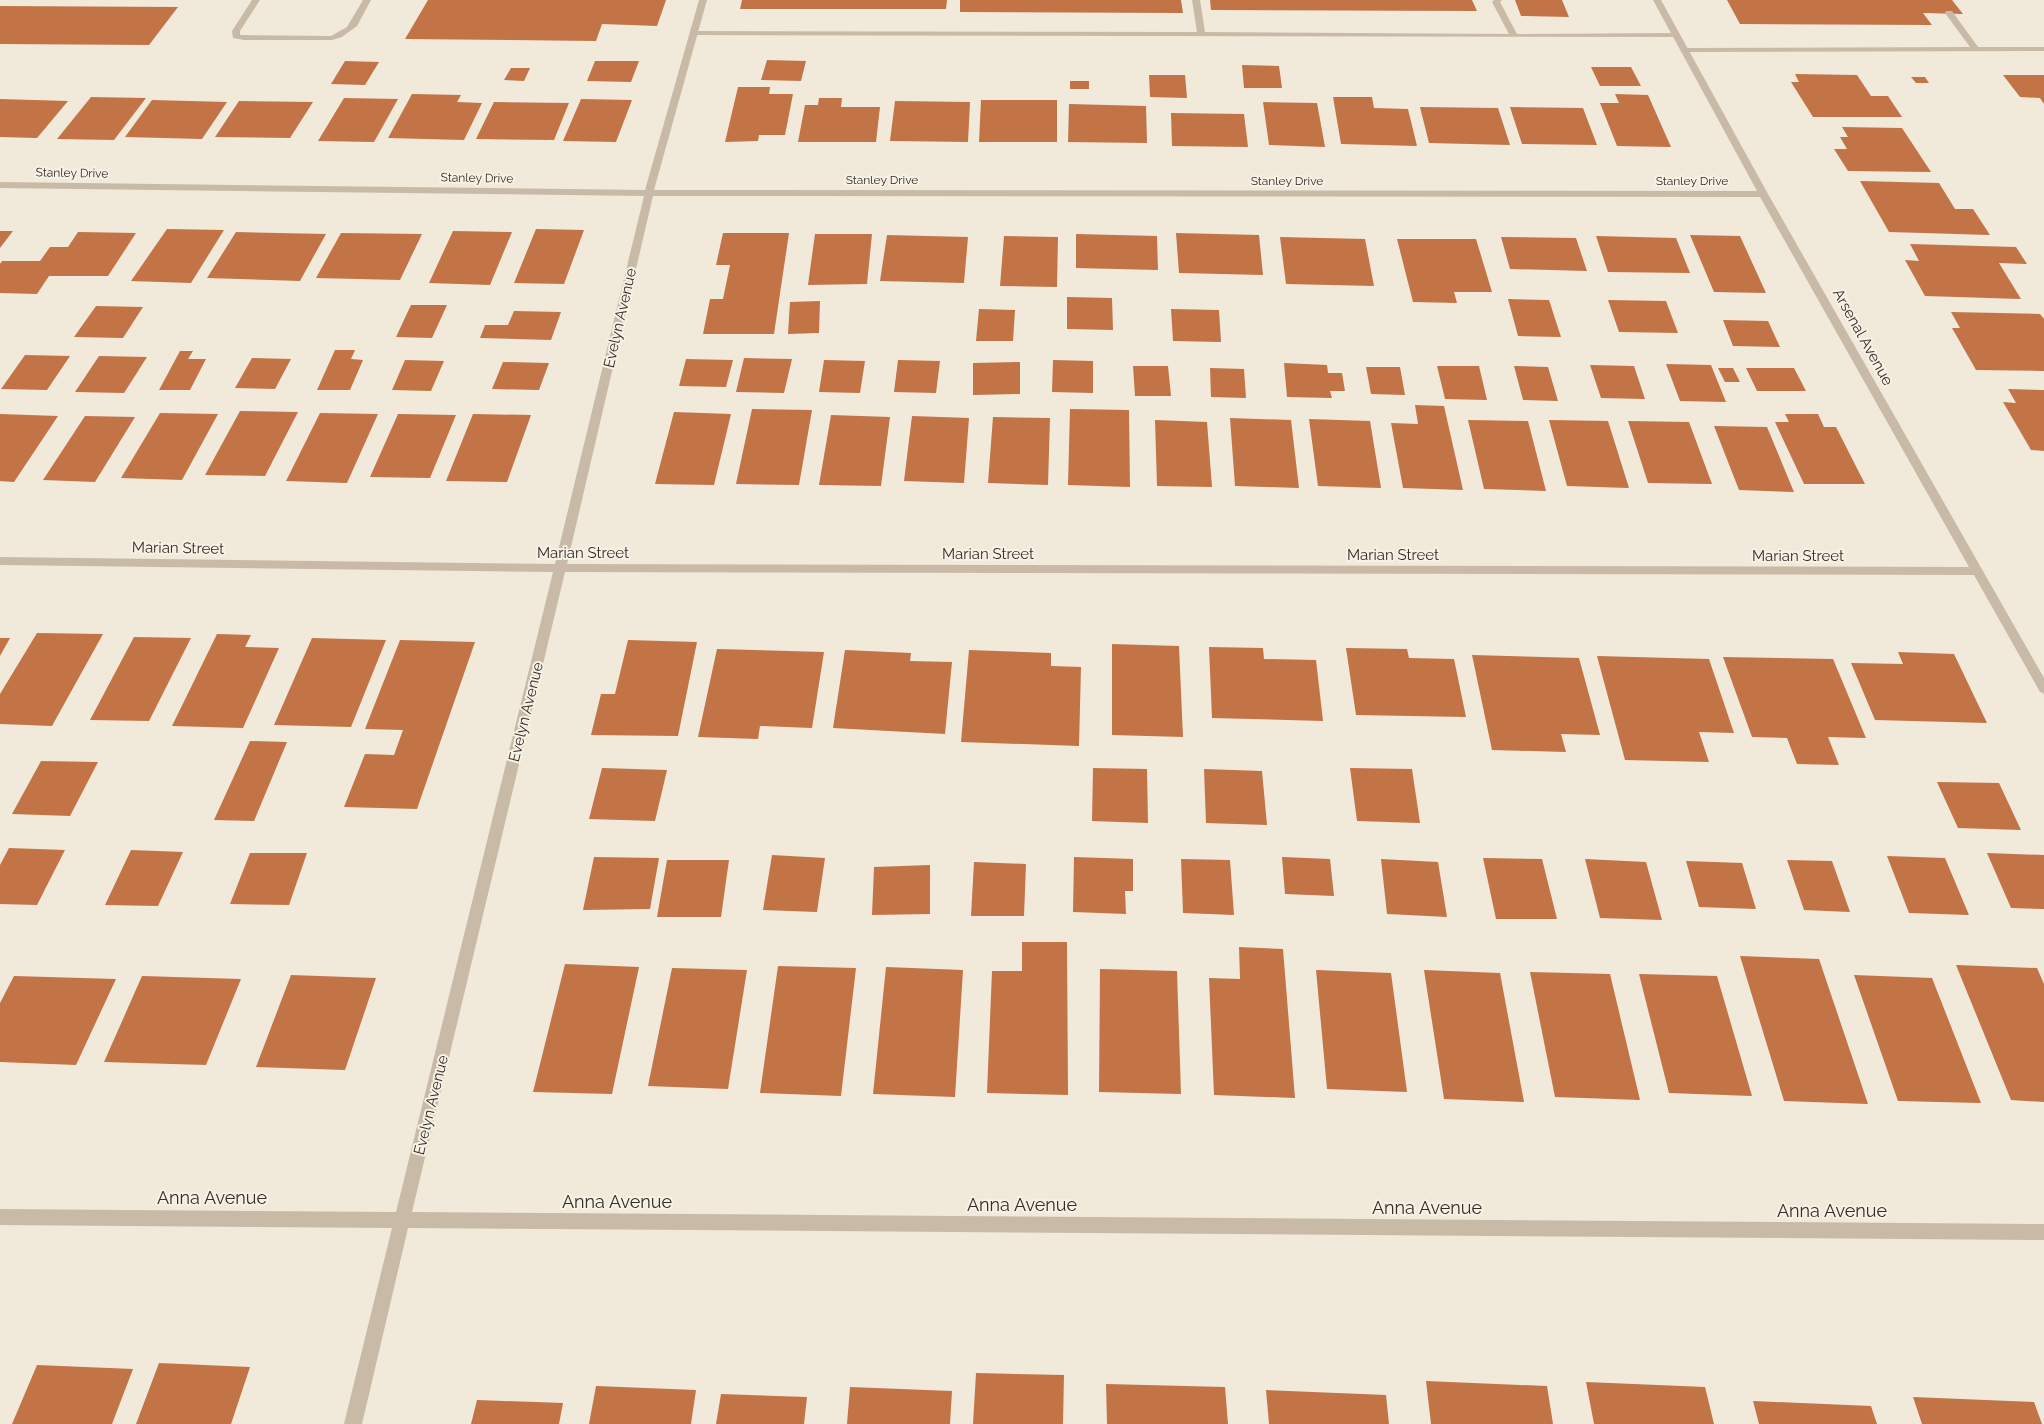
<svg xmlns="http://www.w3.org/2000/svg" width="2044" height="1424" viewBox="0 0 2044 1424" font-family="Raleway,sans-serif">
<style>
.building{fill:#c27447}
.lines{fill:none;stroke-linecap:round;stroke-linejoin:round}
.lane{fill:#c8baa7;fill-rule:evenodd}
.street{fill:#c8baa7;fill-rule:evenodd}
.labels{text-anchor:middle;stroke-width:4;stroke-linejoin:round;paint-order:stroke}
.far-street-label{font-size:12px;fill:#352d27;stroke:#f8f2e6}
.street-label{font-size:15px;fill:#352d27;stroke:#f8f2e6}
.near-street-label{font-size:18px;fill:#352d27;stroke:#f8f2e6}
</style>
<rect width="100%" height="100%" fill="#f1e9da"/>
<path class="building" d="M428 0H666L657 26 602 24 596 41 405 39Z
M742 0H947L946 9H740Z
M960 0H1181L1183 13 960 12Z
M1210 0H1472L1477 11 1211 10Z
M1515 0H1562L1569 17 1521 16Z
M1727 0H1952L1963 14 1923 13 1932 25 1740 24Z
M0 6 178 7 149 45 0 44Z
M767 60 806 61 801 81 761 80Z
M345 61 379 62 365 85 331 84Z
M595 61H639L631 82 587 81Z
M1242 65 1279 66 1282 88H1244Z
M1591 67H1631L1641 86H1600Z
M511 68H530L524 81 504 80Z
M1795 74 1857 75 1871 96H1888L1902 117H1813L1791 82H1799Z
M1149 75H1185L1187 98 1150 97Z
M2003 75H2044V104L2040 98 2020 97Z
M1911 77H1925L1929 83H1916Z
M1070 81H1089V89H1070Z
M738 87H770L769 94H793L785 135H759L758 141 725 142Z
M412 94 461 95 457 102 482 103 464 140 388 138Z
M1615 94 1648 95 1671 147 1617 146 1600 103H1619Z
M91 97 146 98 114 140 57 139Z
M1333 97H1372L1374 108 1408 109 1417 146 1341 144Z
M344 98 398 99 374 142 318 141Z
M819 98H842L841 107H880L876 142H798L805 105H818Z
M0 99 68 101 37 138 0 137Z
M581 99 632 100 616 142 563 141Z
M152 100 227 102 202 139 125 137Z
M981 100H1057V142H979Z
M239 101 313 102 290 138 215 137Z
M895 101 970 102 968 142 890 141Z
M494 102 569 103 554 140 476 139Z
M1263 102 1317 103 1325 147 1269 145Z
M1069 104 1146 106 1147 143 1068 142Z
M1420 107 1498 108 1510 145 1429 143Z
M1510 107 1583 108 1597 145 1522 144Z
M1171 113 1244 114 1248 147 1172 146Z
M1842 127 1902 128 1931 172 1848 171 1834 149H1847L1840 137H1848Z
M1860 181 1939 183 1955 209H1973L1990 235 1889 232Z
M167 229 224 230 191 283 131 281Z
M536 229 584 230 564 284 514 283Z
M0 231H13L0 248Z
M453 231 512 232 490 285 429 283Z
M78 232 136 233 108 276H49L37 294 0 293V264L2 261H40L50 247H68Z
M236 232 326 234 300 281 207 278Z
M341 233 422 234 400 280 316 278Z
M723 233H789L774 334H703L710 299H723L730 265H716Z
M1176 233 1259 235 1263 275 1179 273Z
M815 234H872L867 284 808 285Z
M1076 234 1157 236 1158 270 1076 268Z
M887 235 968 237 964 283 880 281Z
M1690 235 1740 236 1766 293 1714 292Z
M1004 236 1058 237 1057 287 1000 286Z
M1596 236 1676 238 1690 273 1608 272Z
M1280 237 1365 239 1374 286 1286 284Z
M1501 237 1576 238 1587 271 1510 269Z
M1397 239H1476L1492 292H1454L1457 303 1413 302Z
M1910 244 2016 247 2027 264 1999 263 2021 299 1925 296 1905 260 1919 261Z
M1067 297 1112 298 1113 330 1067 329Z
M1508 299 1549 300 1561 337 1518 336Z
M1608 300 1666 301 1678 333 1619 332Z
M820 301 819 333 788 334 790 302Z
M411 305H447L432 338 396 337Z
M96 306 143 307 123 338 74 337Z
M979 309 1015 310 1013 341H976Z
M1171 309 1219 310 1221 342 1173 341Z
M514 311 561 312 551 340 480 338 485 325H508Z
M1951 312 2040 314 2044 319V371L1976 370 1952 328H1960Z
M1723 320 1768 321 1780 347 1733 346Z
M335 350H355L351 359 363 360 350 390H317Z
M180 351H193L188 359H206L190 390H159Z
M25 355 70 356 47 390 1 389Z
M99 356 147 357 124 393 75 392Z
M252 358 291 359 275 389 235 388Z
M744 358 792 359 784 393 736 392Z
M686 359 733 360 726 387 679 386Z
M405 360 444 361 431 391 392 390Z
M824 360 865 361 860 393 819 392Z
M898 360 940 361 936 393 894 392Z
M1053 360 1093 361V393L1052 392Z
M503 362 549 363 539 390 492 389Z
M1020 362V394L973 395V363Z
M1284 363 1327 365 1328 373H1342L1345 391H1330L1332 398 1287 397Z
M1666 364 1711 365 1726 402 1680 401Z
M1590 365 1634 366 1645 399 1601 398Z
M1133 366H1168L1171 396H1135Z
M1437 366H1479L1487 400 1445 399Z
M1514 366 1548 367 1558 401 1523 400Z
M1366 367H1400L1405 395 1371 394Z
M1210 368 1244 369 1246 398 1211 397Z
M1718 368H1733L1740 382H1725Z
M1746 368H1794L1806 391H1757Z
M2008 389 2044 390V451L2031 450 2003 402 2016 403Z
M1415 405 1444 406 1463 490 1403 488 1391 423 1418 424Z
M752 409 812 410 799 485 736 484Z
M1070 409 1129 410 1130 487 1068 485Z
M240 411 298 412 265 476 205 475Z
M674 412 731 414 714 485 655 484Z
M160 413 218 414 182 480 121 478Z
M320 413 378 414 347 483 286 481Z
M0 414 58 416 14 482 0 481Z
M398 414 456 415 430 478 370 477Z
M473 414 531 415 507 482 446 481Z
M1785 414H1818L1824 427H1836L1865 484H1804L1775 422H1789Z
M831 415 890 417 881 486 819 485Z
M85 416 135 417 95 482 43 480Z
M912 416 969 418 964 483 904 481Z
M993 417 1050 418 1048 485 988 483Z
M1230 418 1291 420 1299 488 1235 486Z
M1309 419 1370 421 1381 488 1318 486Z
M1155 420 1207 422 1212 487 1157 486Z
M1468 420 1528 421 1546 491 1484 489Z
M1549 420 1608 421 1629 488 1567 486Z
M1628 421 1689 422 1712 484 1648 483Z
M1714 426 1767 427 1794 492 1739 490Z
M37 633 103 634 52 726 0 724V694Z
M217 634 251 635 245 647 279 648 243 728 172 726Z
M134 637 191 638 149 721 90 720Z
M0 638H10L0 656Z
M312 638 386 640 351 727 274 725Z
M400 640 475 642 417 809 344 807 365 754 394 755 403 730 365 729Z
M628 640 697 642 678 736 591 735 601 694H615Z
M1112 644 1179 646 1183 737 1112 735Z
M1209 647 1263 648 1264 659 1316 660 1323 721 1212 718Z
M1346 648 1407 649 1409 658 1454 659 1466 717 1356 715Z
M717 649 824 652 812 728 760 726 758 739 698 737Z
M845 650 911 653 910 661 952 662 945 734 833 728Z
M969 650 1051 653V666L1081 667 1079 746 961 742Z
M1898 652 1954 654 1987 723 1875 720 1851 663 1903 664Z
M1472 655 1579 658 1600 735 1561 734 1566 752 1492 750Z
M1597 656 1709 659 1734 733 1699 732 1709 762 1625 760Z
M1723 657 1833 659 1866 738 1828 737 1839 765 1797 764 1787 738 1752 737Z
M250 741 287 742 254 821 214 820Z
M41 761 98 762 70 816 12 814Z
M602 768 667 770 655 821 589 819Z
M1093 768 1147 769 1148 823 1092 821Z
M1350 768 1412 769 1420 823 1357 821Z
M1204 769 1262 771 1267 825 1206 823Z
M1937 782 1999 783 2021 830 1958 828Z
M9 848 65 850 37 905 0 904V865Z
M131 850 183 852 158 906 105 905Z
M250 853H307L289 905 230 904Z
M1987 853 2044 855V909L2011 908Z
M772 855 825 858 817 912 763 910Z
M1887 856 1945 858 1969 915 1909 913Z
M594 857 659 858 650 909 583 910Z
M1074 857 1133 859V891H1125L1126 914 1073 912Z
M1282 857 1330 859 1334 896 1285 894Z
M1483 858 1542 859 1557 919H1496Z
M1181 859 1230 860 1234 915 1183 913Z
M1381 859 1438 862 1447 917 1387 914Z
M1585 859 1646 862 1662 920 1600 918Z
M667 860H729L721 917H657Z
M1787 860 1832 861 1850 912 1804 910Z
M1686 861 1742 863 1756 909 1699 907Z
M974 862 1026 864 1024 916H971Z
M930 865V914L872 915 874 867Z
M1022 942H1067L1068 1095 987 1093 992 971H1022Z
M1239 947 1283 949 1295 1098 1214 1095 1209 978 1240 979Z
M1740 956 1819 959 1868 1104 1784 1101Z
M565 964 639 967 612 1094 533 1092Z
M1956 965 2037 968 2044 984V1102L2011 1100Z
M778 966 856 968 841 1096 760 1093Z
M886 967 963 970 955 1097 873 1094Z
M672 968 747 970 728 1089 648 1086Z
M1100 969 1177 971 1181 1094 1099 1092Z
M1316 970 1391 973 1407 1092 1327 1089Z
M1424 970 1500 973 1524 1102 1444 1099Z
M1530 972 1610 974 1640 1100 1555 1097Z
M1639 974 1717 976 1752 1096 1669 1093Z
M291 975 376 978 345 1070 256 1067Z
M1854 975 1932 978 1981 1103 1898 1101Z
M14 976 116 979 76 1065 0 1062V1003Z
M142 976 241 979 206 1065 104 1062Z
M159 1363 250 1367 231 1424H136Z
M37 1365 133 1369 112 1424H12Z
M976 1373 1064 1375 1063 1424H973Z
M1426 1381 1547 1386 1553 1424H1431Z
M1586 1382 1705 1387 1714 1424H1594Z
M1106 1384 1225 1387 1228 1424H1107Z
M596 1386 696 1390 691 1424H589Z
M850 1387 952 1391 950 1424H847Z
M1266 1390 1386 1395 1389 1424H1269Z
M721 1394 807 1397 804 1424H716Z
M1913 1397 2034 1402 2042 1424H1922Z
M477 1400 563 1403 559 1424H471Z
M1753 1401 1871 1406 1877 1424H1759Z"/>
<g class="lines">
<path class="lane" d="M252 0H260L240 31V35L331 36 347 27 363 0H371L357 26 342 37 332 40H244L233 38 232 31Z
M1192 0H1200L1205 32 1509 34 1492 2 1494 0H1502L1500 2 1517 34 1676 33 1680 35 1676 37 694 35 690 33 694 31 1197 32Z
M1946 11H1952L1978 47H2044V51L1684 52 1680 50 1684 48 1970 47 1945 13Z"/>
<path class="street" d="M699 0H707L654 190 1757 191 1653 0H1661L1768 194 2044 678V694L2040 692 1974 575 565 572 412 1212 2044 1224V1240L408 1228 362 1424H344L392 1228 0 1225V1209L396 1212 553 572 0 565V557L555 564 644 196 0 188V182L645 190ZM653 196 1760 197 1969 567 567 564Z"/>
</g>
<g class="labels">
<g class="far-street-label">
<text transform="translate(72 173) rotate(1)" y="4">Stanley Drive</text>
<text transform="translate(477 178) rotate(1)" y="4">Stanley Drive</text>
<text x="882" y="184">Stanley Drive</text>
<text x="1287" y="185">Stanley Drive</text>
<text x="1692" y="185">Stanley Drive</text>
</g>
<g class="street-label">
<text transform="translate(620 318) rotate(-77)" y="5">Evelyn Avenue</text>
<text transform="translate(1863 337) rotate(61)" y="5">Arsenal Avenue</text>
<text transform="translate(178 548) rotate(1)" y="5">Marian Street</text>
<text x="583" y="558">Marian Street</text>
<text x="988" y="559">Marian Street</text>
<text x="1393" y="560">Marian Street</text>
<text x="1798" y="561">Marian Street</text>
<text transform="translate(526 712) rotate(-76)" y="5">Evelyn Avenue</text>
<text transform="translate(431 1105) rotate(-76)" y="5">Evelyn Avenue</text>
</g>
<g class="near-street-label">
<text x="212" y="1204">Anna Avenue</text>
<text x="617" y="1208">Anna Avenue</text>
<text x="1022" y="1211">Anna Avenue</text>
<text x="1427" y="1214">Anna Avenue</text>
<text x="1832" y="1217">Anna Avenue</text>
</g>
</g>
</svg>
